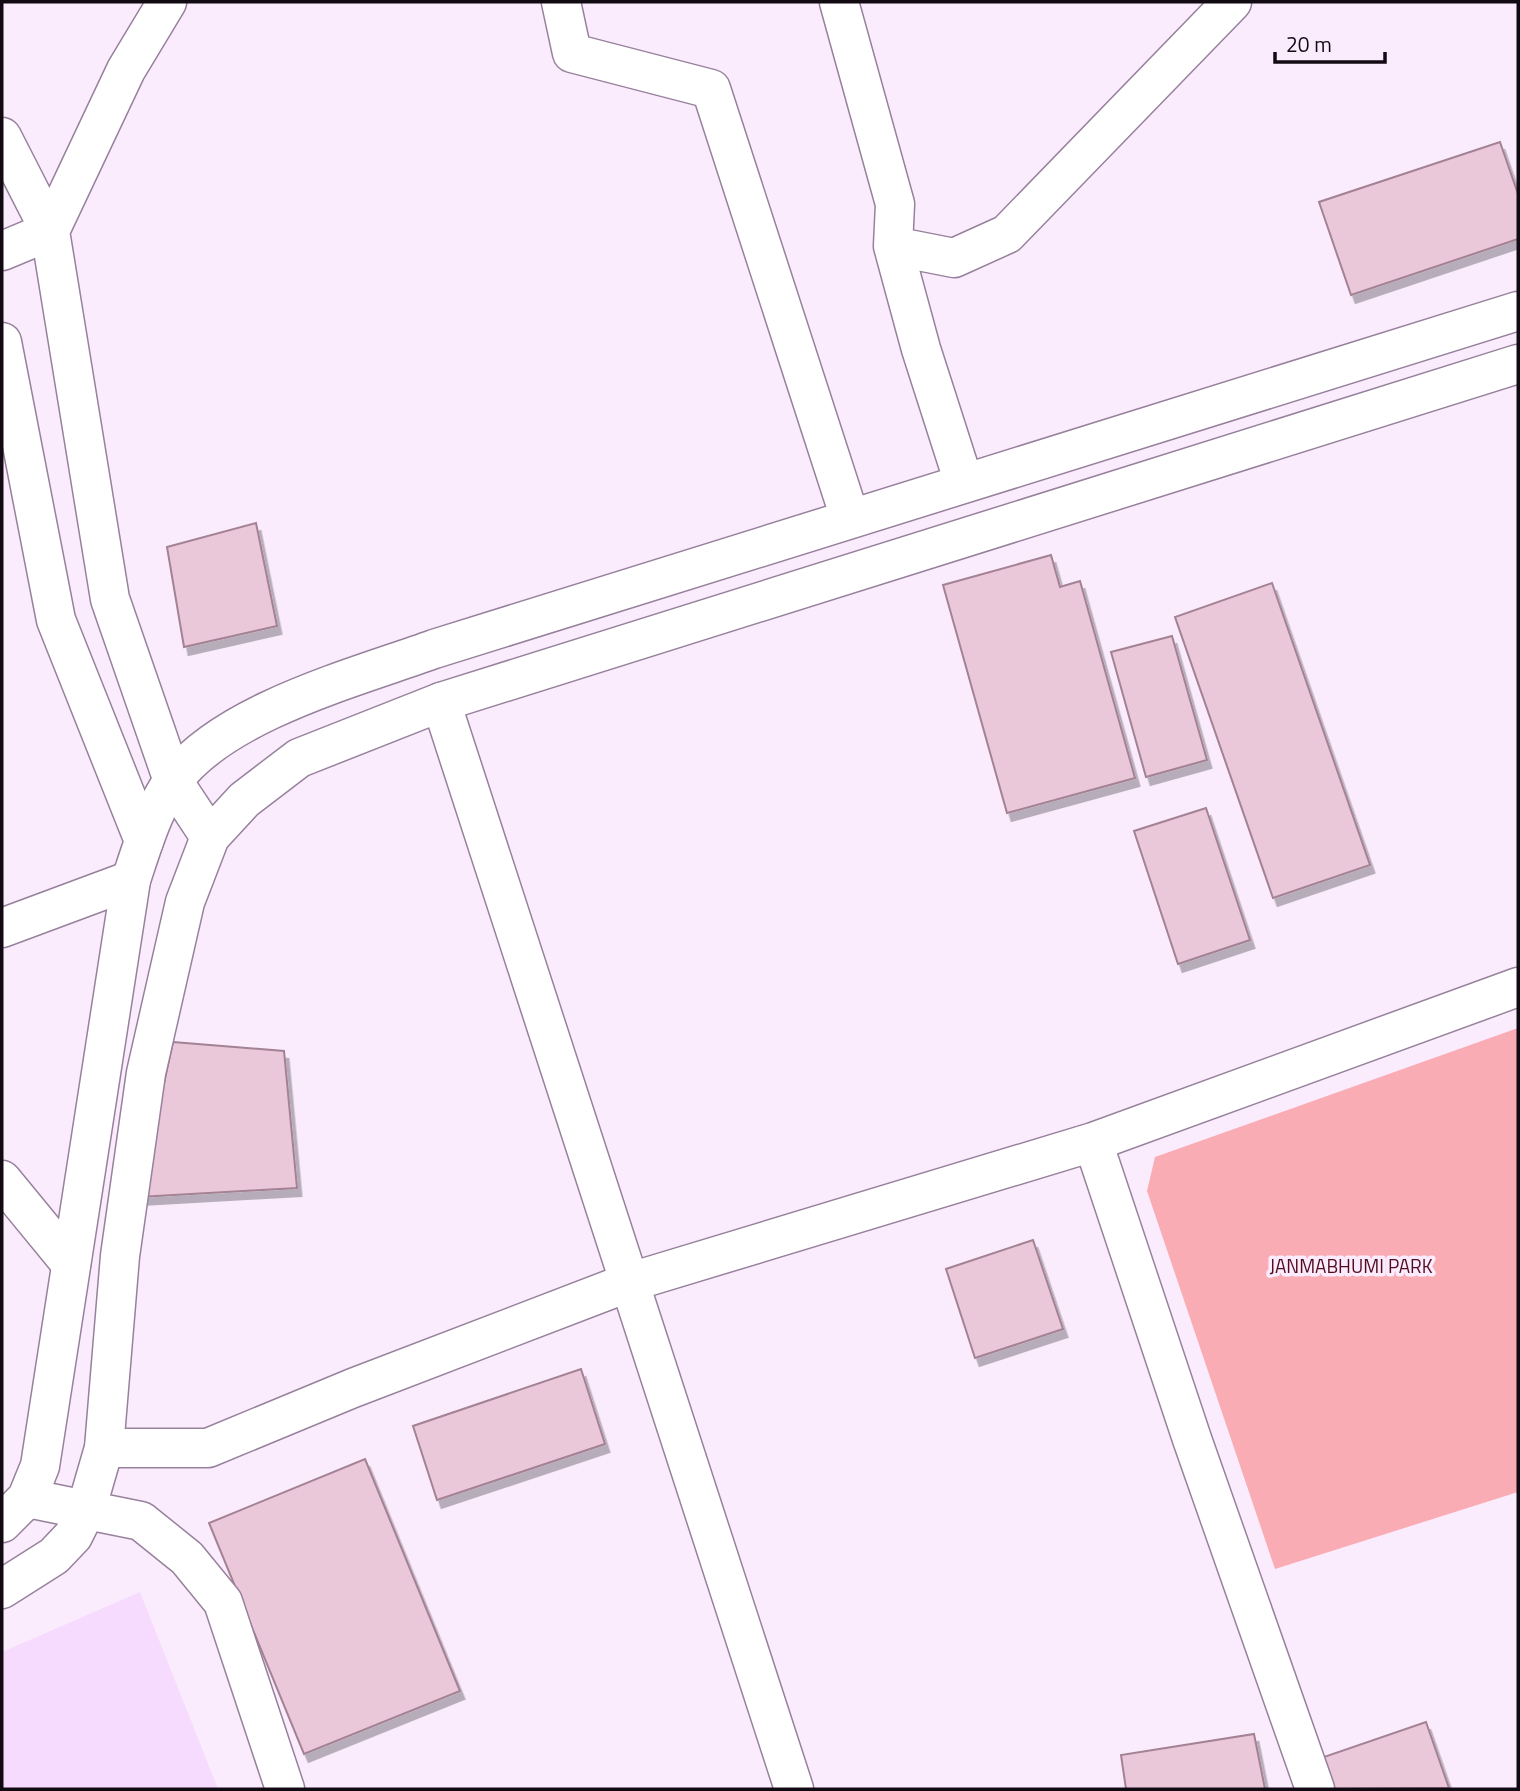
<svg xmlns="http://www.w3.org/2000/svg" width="1520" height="1791" viewBox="0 0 1520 1791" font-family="'Titillium Web',sans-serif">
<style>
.built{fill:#f7dbfe}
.green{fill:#faacb4}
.building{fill:#eac7d9;stroke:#a38293;stroke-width:2;filter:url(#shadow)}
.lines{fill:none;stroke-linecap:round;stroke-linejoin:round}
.minor-casing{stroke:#97819c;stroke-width:41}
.tertiary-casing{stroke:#97819c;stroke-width:41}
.trunk-casing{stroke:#97819c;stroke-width:41}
.minor{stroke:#fff;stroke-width:38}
.tertiary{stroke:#fff;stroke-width:38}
.trunk{stroke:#fff;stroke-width:38}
.labels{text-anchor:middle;stroke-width:7;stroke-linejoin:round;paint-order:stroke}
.park-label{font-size:19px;fill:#520c1d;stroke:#faecfd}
</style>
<defs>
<filter id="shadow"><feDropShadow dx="4.5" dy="8" stdDeviation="0" flood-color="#0004"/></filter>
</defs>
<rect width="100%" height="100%" fill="#faecfd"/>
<path class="built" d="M140 1592 218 1789H2V1652Z"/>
<path class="green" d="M1518 1028V1492L1275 1569 1147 1191 1155 1157Z"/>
<path class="building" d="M1500 142 1518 194V239L1351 295 1319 202Z
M256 523 277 626 184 647 167 547Z
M1051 555 1060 587 1080 581 1135 778 1007 813 943 585Z
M1272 583 1370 865 1273 898 1175 617Z
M1172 636 1207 760 1146 777 1111 652Z
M1206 808 1250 940 1178 964 1134 831Z
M173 1042 284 1051 297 1188 139 1197Z
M1033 1240 1063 1329 975 1358 946 1269Z
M581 1369 605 1444 437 1500 413 1426Z
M365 1459 460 1691 304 1754 209 1523Z
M1426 1722 1449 1788 1329 1789 1318 1759Z
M1254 1734 1265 1789H1126L1121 1755Z"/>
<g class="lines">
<g class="minor-casing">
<path id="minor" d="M561 2 572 53 711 89 850 518
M839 2 895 204 893 246 954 258 1007 234 1232 2
M893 246 921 349 964 483
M2 251 50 231
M2 928 131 880
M1093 1142 1192 1439 1315 1789
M2 1180 71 1264
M104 1448H208L353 1388 627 1283 1093 1142 1518 987"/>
</g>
<g class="tertiary-casing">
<path id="tertiary" d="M2 137 50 231 110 599 173 781 210 837
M50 231 126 70 167 2
M2 342 56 620 144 841
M441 702 794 1789
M27 1498 141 1521 187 1558 223 1602 285 1789"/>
</g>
<g class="trunk-casing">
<path id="trunk" d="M2 1523 27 1498 40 1466 131 880C141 850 154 806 173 781 223 712 357 677 434 649L1518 311
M2 1589 54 1556 73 1536 86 1510 104 1448 120 1256 146 1073 185 902 210 837 244 800 299 758 441 702 1518 364"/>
</g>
<use href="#minor" class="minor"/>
<use href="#tertiary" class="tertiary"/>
<use href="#trunk" class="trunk"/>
</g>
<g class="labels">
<g class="park-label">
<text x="1351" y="1273">JANMABHUMI PARK</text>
</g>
</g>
<rect width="1520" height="1791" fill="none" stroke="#120a13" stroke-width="7"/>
<path d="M1275 52v10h110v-10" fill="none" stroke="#120a13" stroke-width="3.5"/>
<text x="1286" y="52" font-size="21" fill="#120a13" stroke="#faecfd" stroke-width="5" paint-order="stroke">20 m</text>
</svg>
